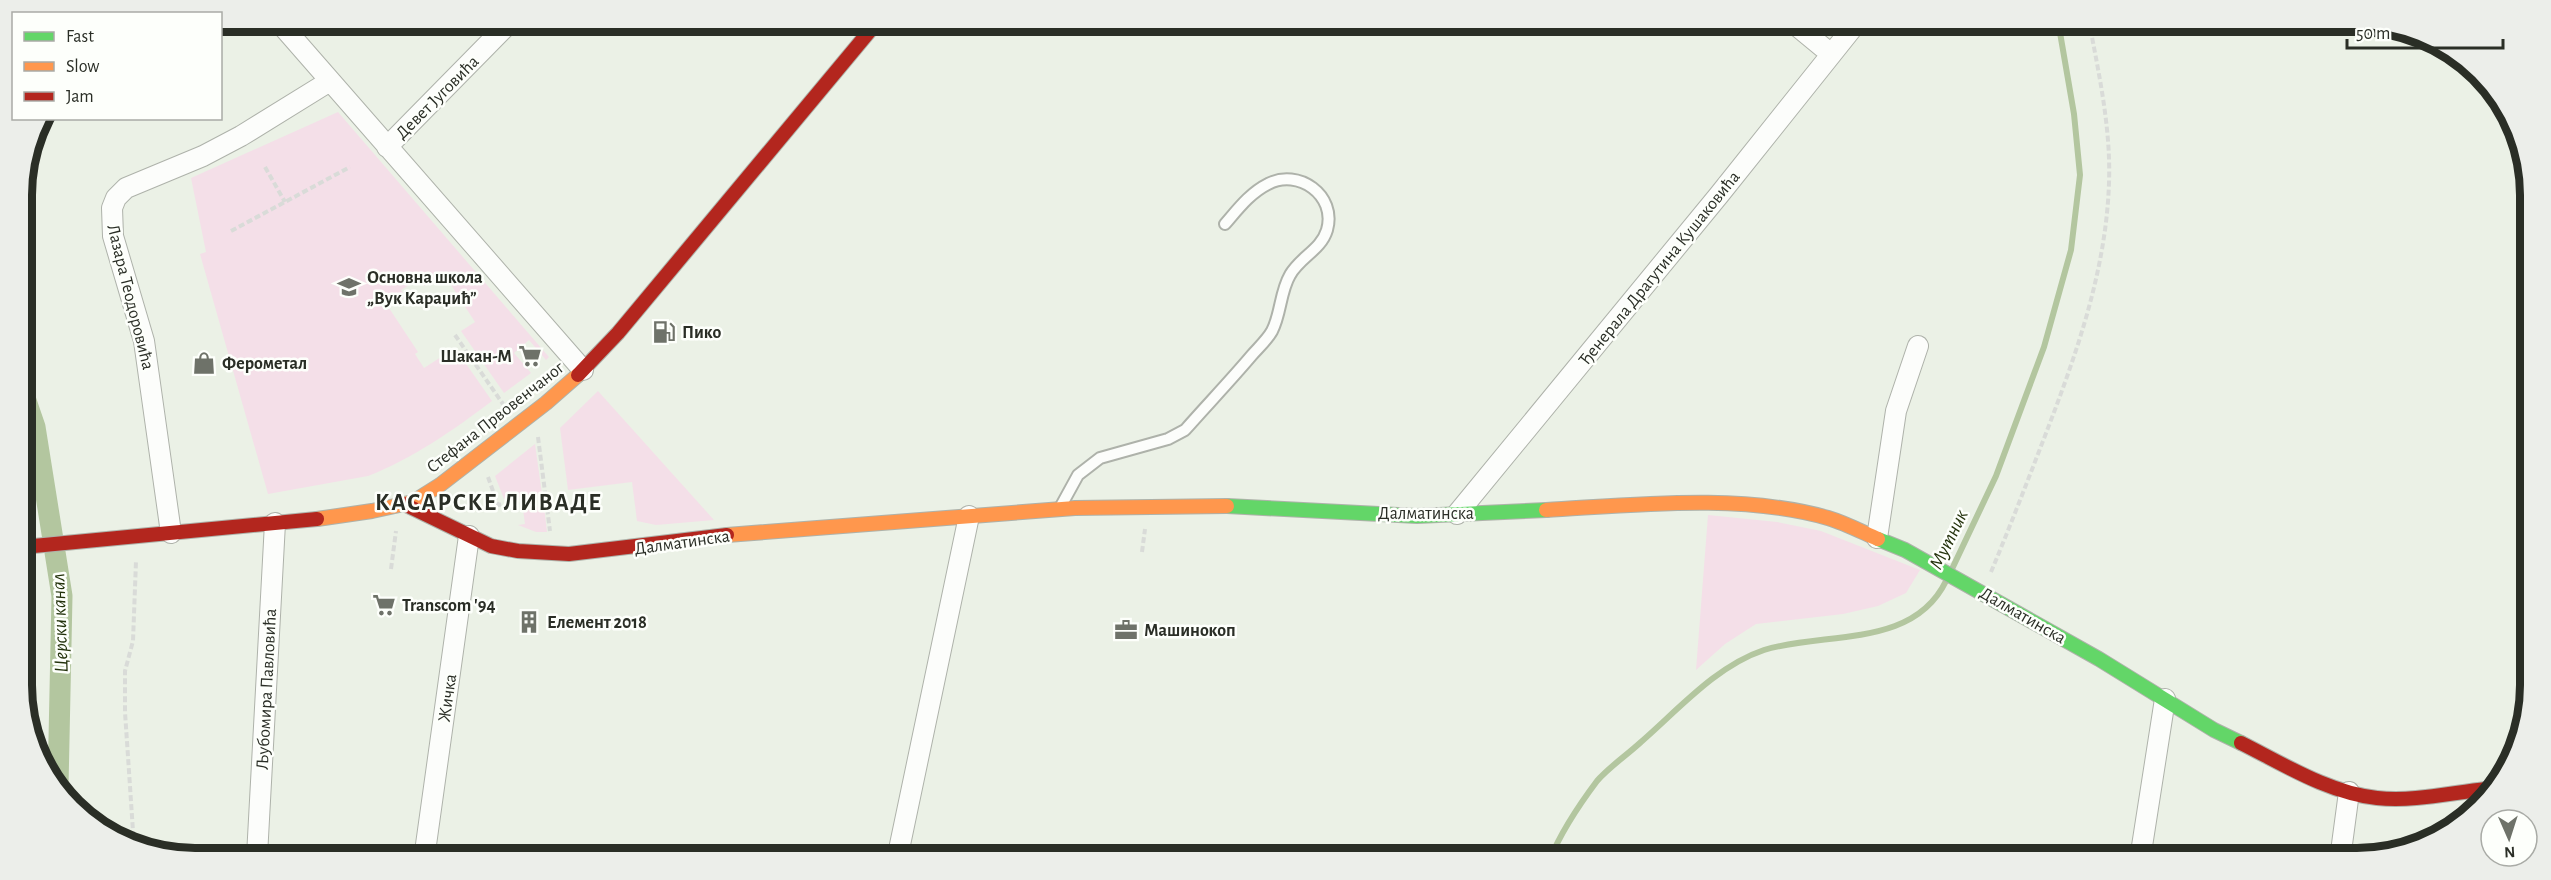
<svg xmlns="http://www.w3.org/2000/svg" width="2551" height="880" viewBox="0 0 2551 880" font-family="'Alegreya Sans',sans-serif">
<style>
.green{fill:#f4dfe8}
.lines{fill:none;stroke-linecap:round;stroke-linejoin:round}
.stream{stroke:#b3c69f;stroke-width:6}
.canal{stroke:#b3c69f;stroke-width:21}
.lane-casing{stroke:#aeb2aa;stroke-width:14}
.street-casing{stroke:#aeb2aa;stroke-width:22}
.fast-casing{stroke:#aeb2aa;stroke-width:16}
.slow-casing{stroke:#aeb2aa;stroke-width:16}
.jam-casing{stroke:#aeb2aa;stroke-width:16}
.path{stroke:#d9dbd8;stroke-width:4;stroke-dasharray:6 3;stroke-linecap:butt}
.lane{stroke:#fcfdfb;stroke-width:10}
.street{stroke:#fcfdfb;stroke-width:20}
.fast{stroke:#63d668;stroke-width:14}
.slow{stroke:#ff974d;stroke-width:14}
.jam{stroke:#b3261e;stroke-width:14}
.labels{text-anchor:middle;stroke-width:5;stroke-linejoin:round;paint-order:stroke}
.street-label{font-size:18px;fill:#2a2e26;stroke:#fdfffb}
.poi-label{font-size:18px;font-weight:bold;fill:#2a2e26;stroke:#fdfffb;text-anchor:start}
.water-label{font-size:20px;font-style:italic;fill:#23320c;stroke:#fdfffb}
.district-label{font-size:24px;font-weight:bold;letter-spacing:1.5px;fill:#2a2e26;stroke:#fdfffb}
.rim{fill:none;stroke:#2a2e26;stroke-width:8}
</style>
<rect width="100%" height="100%" fill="#ebf1e6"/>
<path class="green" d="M338 112 549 357 546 360 529 340 514 353 531 373 504 393 461 331 475 322 444 274 424 286 419 279 401 290 406 297 389 308 418 352 415 354 424 368 455 348 492 401C455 429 412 459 368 476L268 494 200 254 206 252 191 178Z
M598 391 714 520 656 525 637 521 632 482 568 490 560 428Z
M535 444 542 494 504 499 495 476Z
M544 506 547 532H536L518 525 525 524 523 509Z
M1708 515 1777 522 1821 531 1920 570 1906 593 1878 606 1843 614 1756 624 1725 644 1696 670Z"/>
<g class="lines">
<path class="stream" d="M1952 569 1996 476 2044 347 2071 250 2080 175 2074 114 2058 21
M1550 859C1561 832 1579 805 1597 781 1609 767 1627 755 1641 742 1678 710 1716 666 1764 650 1825 631 1913 649 1946 581"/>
<path class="canal" d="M23 392 35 427 62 596 58 787"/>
<g class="lane-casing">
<path id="lane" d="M1061 506 1078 475 1100 458 1168 439 1185 430C1207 405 1230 381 1252 355 1258 348 1267 340 1272 331 1281 314 1280 292 1290 275 1300 257 1321 250 1327 230 1337 195 1298 168 1268 184 1250 193 1238 209 1225 224"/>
</g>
<g class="street-casing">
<path id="street" d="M278 21 583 370
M1791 21 1831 54
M387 147 511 21
M1457 514 1719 195 1858 21
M171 533 144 341 113 236 112 208 116 198 126 188 203 156 241 136 330 81
M1877 538 1896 411 1918 346
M257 856 275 523
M424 859 469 536
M897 859 969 516
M2140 859 2165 699
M2340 859 2349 792"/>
</g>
<g class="fast-casing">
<path id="fast" d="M1227 506 1417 516 1546 510
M1878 539 1905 550 2099 659 2214 730 2241 743"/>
</g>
<g class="slow-casing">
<path id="slow" d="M1546 510C1635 505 1741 493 1828 518 1845 523 1862 532 1878 539
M317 519 372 511 413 502 440 485 546 403 578 375
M727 535 1075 508 1227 506"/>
</g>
<g class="jam-casing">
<path id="jam" d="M578 375 618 333 878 21
M404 504 491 546 518 551 569 554 727 535
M23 547 317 519
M2241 743C2283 764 2329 793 2377 798 2412 802 2450 793 2486 789"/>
</g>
<path class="path" d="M265 167 285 202
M231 231 350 167
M455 335 503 404
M538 437 550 531
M488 477 498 505 547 499
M1142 552 1145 529
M391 569 396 531
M1991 572C2009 529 2026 485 2043 441 2075 358 2106 273 2109 183 2111 128 2099 75 2089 21
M134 846 125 712V671L133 641 136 561"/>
<use href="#lane" class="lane"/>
<use href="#street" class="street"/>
<use href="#fast" class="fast"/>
<use href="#slow" class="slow"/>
<use href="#jam" class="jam"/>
</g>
<defs>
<g id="school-bare" transform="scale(1.8)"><path d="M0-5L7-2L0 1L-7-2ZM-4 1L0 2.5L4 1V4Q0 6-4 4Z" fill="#6e7269" stroke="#fdfffb" stroke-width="2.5" paint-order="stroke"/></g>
<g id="fuel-bare" transform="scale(1.8)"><path d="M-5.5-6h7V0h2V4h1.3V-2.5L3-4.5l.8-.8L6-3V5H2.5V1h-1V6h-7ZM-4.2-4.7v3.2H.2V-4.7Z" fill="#6e7269" stroke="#fdfffb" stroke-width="2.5" paint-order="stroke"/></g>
<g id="supermarket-bare" transform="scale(1.8)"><path d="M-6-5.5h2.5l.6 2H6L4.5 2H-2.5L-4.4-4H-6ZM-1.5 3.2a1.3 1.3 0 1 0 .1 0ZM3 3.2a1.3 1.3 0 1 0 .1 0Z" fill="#6e7269" stroke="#fdfffb" stroke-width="2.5" paint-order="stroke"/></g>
<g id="shop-bare" transform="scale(1.8)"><path d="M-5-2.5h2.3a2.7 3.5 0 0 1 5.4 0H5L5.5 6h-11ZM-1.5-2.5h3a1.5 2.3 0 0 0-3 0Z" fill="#6e7269" stroke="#fdfffb" stroke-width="2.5" paint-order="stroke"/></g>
<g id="building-bare" transform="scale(1.8)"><path d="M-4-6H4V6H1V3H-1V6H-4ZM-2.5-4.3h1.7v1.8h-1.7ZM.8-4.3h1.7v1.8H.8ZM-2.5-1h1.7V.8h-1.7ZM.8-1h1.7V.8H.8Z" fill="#6e7269" stroke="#fdfffb" stroke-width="2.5" paint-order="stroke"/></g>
<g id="office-bare" transform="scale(1.8)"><path d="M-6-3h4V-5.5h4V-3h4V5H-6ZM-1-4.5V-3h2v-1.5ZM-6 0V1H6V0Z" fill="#6e7269" stroke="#fdfffb" stroke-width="2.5" paint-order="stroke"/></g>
</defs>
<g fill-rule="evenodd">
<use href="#school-bare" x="349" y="287"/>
<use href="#fuel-bare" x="664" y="332"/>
<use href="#supermarket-bare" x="530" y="356"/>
<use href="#shop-bare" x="204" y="363"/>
<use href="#supermarket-bare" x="384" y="605"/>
<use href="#building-bare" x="529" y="622"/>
<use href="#office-bare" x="1126" y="630"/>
</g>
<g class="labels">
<g class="street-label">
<text transform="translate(437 97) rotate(-45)" y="6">Девет Југовића</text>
<text transform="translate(1659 268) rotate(-51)" y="6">Ђенерала Драгутина Кушаковића</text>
<text transform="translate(131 297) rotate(76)" y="6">Лазара Теодоровића</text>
<text transform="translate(495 417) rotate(-38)" y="6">Стефана Првовенчаног</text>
<text x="1426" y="519">Далматинска</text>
<text transform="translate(682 542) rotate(-8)" y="6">Далматинска</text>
<text transform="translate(2023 615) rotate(30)" y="6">Далматинска</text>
<text transform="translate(266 689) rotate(-87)" y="6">Љубомира Павловића</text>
<text transform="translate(447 698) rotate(-82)" y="6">Жичка</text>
</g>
<g class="poi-label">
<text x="367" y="283">Основна школа<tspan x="367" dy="21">„Вук Караџић”</tspan></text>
<text x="682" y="338">Пико</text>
<text x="512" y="362" text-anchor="end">Шакан-М</text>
<text x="222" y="369">Ферометал</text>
<text x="402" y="611">Transcom '94</text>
<text x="547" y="628">Елемент 2018</text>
<text x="1144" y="636">Машинокоп</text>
</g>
<g class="water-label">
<text transform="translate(1948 539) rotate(-64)" y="7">Мутник</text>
<text transform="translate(59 623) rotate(-92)" y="7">Церски канал</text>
</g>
<g class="district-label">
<text x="489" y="510">КАСАРСКЕ ЛИВАДЕ</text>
</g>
</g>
<path d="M0 0H2551V880H0ZM195 32H2357A163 163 0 0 1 2520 195V685A163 163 0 0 1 2357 848H195A163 163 0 0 1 32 685V195A163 163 0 0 1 195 32Z" fill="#eceeea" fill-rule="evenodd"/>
<path class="rim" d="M195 32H2357A163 163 0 0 1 2520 195V685A163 163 0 0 1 2357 848H195A163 163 0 0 1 32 685V195A163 163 0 0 1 195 32Z"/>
<rect x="12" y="12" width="210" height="108" fill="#fdfffb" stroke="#a9aba6" stroke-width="1.5"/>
<rect x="24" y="32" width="30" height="9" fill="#63d668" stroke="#a9aba6" stroke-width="1.5"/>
<text x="66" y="42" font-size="18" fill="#2a2e26">Fast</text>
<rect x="24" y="62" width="30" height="9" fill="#ff974d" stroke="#a9aba6" stroke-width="1.5"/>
<text x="66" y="72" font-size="18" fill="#2a2e26">Slow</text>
<rect x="24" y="92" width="30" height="9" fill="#b3261e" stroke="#a9aba6" stroke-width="1.5"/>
<text x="66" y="102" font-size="18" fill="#2a2e26">Jam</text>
<g transform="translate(2509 838) rotate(177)"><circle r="28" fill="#fdfffb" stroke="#a9aba6" stroke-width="1.5"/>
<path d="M0-4.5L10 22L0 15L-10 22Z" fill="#6e7269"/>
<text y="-9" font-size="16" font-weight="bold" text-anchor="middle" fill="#2a2e26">N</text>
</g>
<path d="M2347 39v9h156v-9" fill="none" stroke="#2a2e26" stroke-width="3"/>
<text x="2356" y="39" font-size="18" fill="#2a2e26" stroke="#fdfffb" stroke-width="4.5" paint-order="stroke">50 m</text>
</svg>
